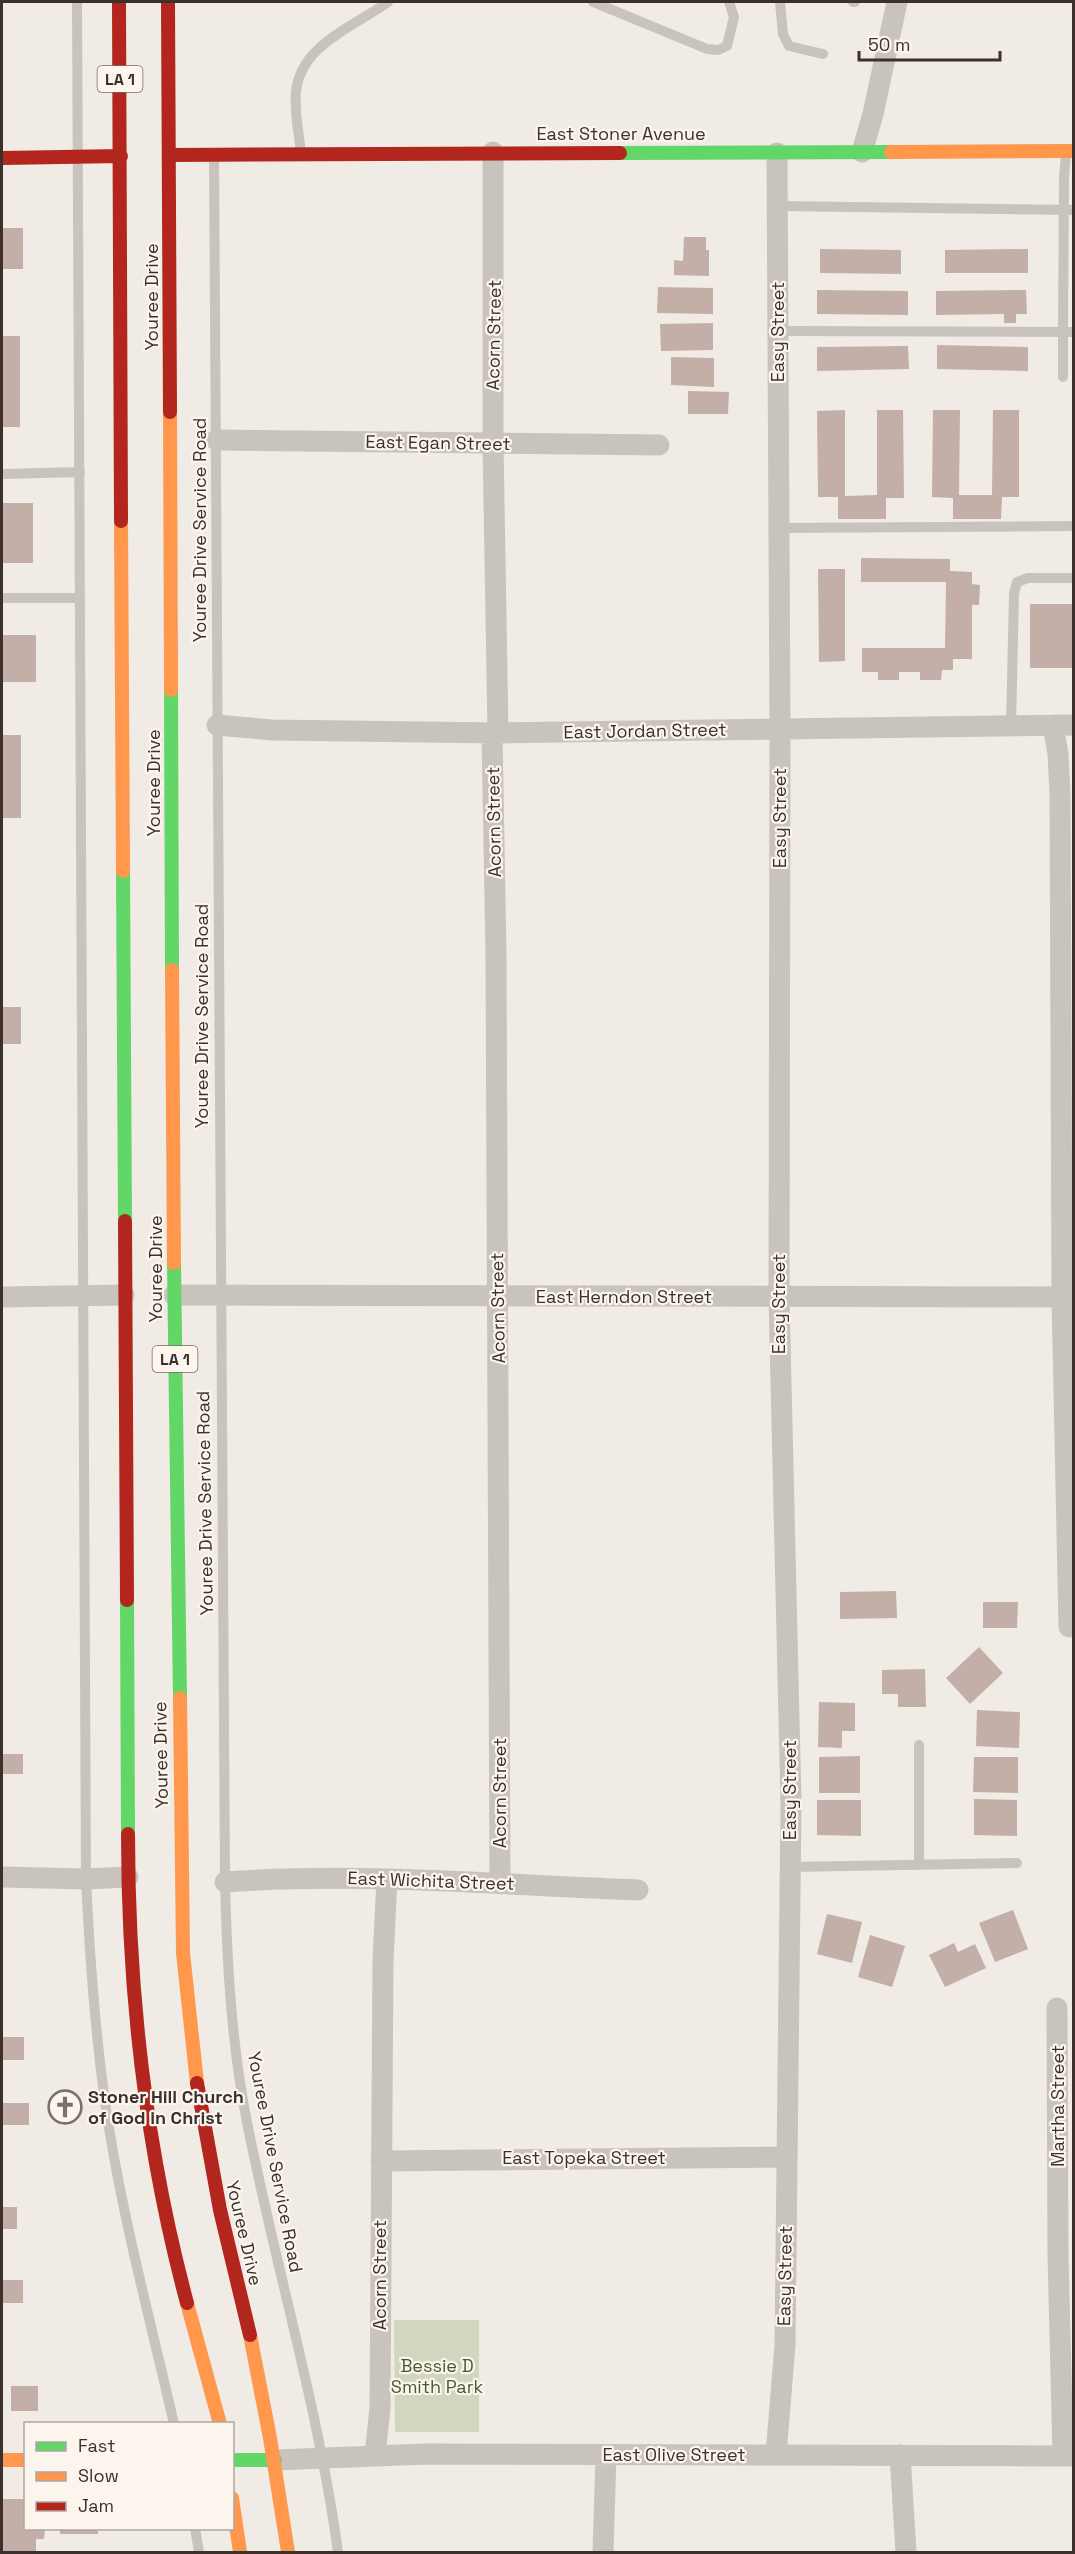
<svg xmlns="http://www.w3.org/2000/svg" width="1075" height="2554" viewBox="0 0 1075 2554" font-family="'Space Grotesk',sans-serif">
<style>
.green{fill:#d1d6bf}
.building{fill:#c3afa7}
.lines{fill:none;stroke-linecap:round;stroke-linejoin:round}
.lane{stroke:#c9c3be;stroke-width:10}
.street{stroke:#c9c3be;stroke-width:21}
.fast{stroke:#63d668;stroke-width:14}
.slow{stroke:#ff974d;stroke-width:14}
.jam{stroke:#b3261e;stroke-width:14}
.labels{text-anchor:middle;stroke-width:4.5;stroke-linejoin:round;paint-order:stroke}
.shield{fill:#fbf5ee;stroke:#756b66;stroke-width:1.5}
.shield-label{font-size:16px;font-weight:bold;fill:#3b302b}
.street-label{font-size:18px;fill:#3b302b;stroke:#fbf5ee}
.poi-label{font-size:18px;font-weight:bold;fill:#3b302b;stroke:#fbf5ee;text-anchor:start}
.park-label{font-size:18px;fill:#4a5a2e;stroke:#fbf5ee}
</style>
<rect width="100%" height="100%" fill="#f0ebe5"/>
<path class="green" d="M394 2320H479V2432H395Z"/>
<path class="building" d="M2 228H23V269H2Z
M684 237H706V250H709V276L674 275V260L683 261Z
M820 249 901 250V274L820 273Z
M1028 249V273H945V250Z
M658 287 713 288V314L657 313Z
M817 290 908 291V315L817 314Z
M1026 290 1027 314H1016V323H1004V314L936 315V291Z
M713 323V350L661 351 660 324Z
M2 336H20V427H2Z
M937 345 1028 347V371L937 369Z
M908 346 909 369 817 371V347Z
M671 357 714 358V387L671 385Z
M688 391 729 392 728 414H688Z
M845 410V496L877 495V410H903L904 498H886V519H838V497H818L817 411Z
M933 410H960L959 495H992L993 410H1019V497H1002L1001 519H953V498L932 497Z
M2 503H33V563H2Z
M861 558 950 559V571L972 572V584L980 585 979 605H972V659H953V670H942L941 680H920V672H899V680H878V672H862V648H945L946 582H861Z
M818 569H845V661L819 662Z
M1030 604H1074V668H1030Z
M2 635H36V682H2Z
M2 735H21V818H2Z
M2 1007H21V1044H2Z
M896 1591 897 1618 840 1619V1592Z
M983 1602H1018L1017 1628H983Z
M979 1647 1003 1673 970 1704 946 1678Z
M925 1669 926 1707H898V1694H882V1670Z
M819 1702 855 1703V1731H842V1748L818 1747Z
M977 1710 1020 1712 1019 1748 976 1746Z
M2 1754H23V1774H2Z
M860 1756V1793H819V1757Z
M974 1757H1018V1793L973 1792Z
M974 1799 1017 1800V1836L974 1835Z
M817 1800H861V1836L817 1835Z
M1013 1910 1028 1949 995 1962 979 1923Z
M827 1914 862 1922 852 1963 817 1954Z
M870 1935 905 1946 892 1987 858 1977Z
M954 1943 958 1952 975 1944 986 1968 945 1987 929 1955Z
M2 2037H24V2060H2Z
M2 2103H29V2125H2Z
M2 2207H17V2229H2Z
M2 2280H23V2303H2Z
M11 2386H38V2411H11Z
M2 2499H26V2528H45L44 2539H36V2552H2Z
M60 2528H98V2534H60Z"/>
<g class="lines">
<path class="lane" d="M77 2 86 1879C90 1965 96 2050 110 2134 126 2231 152 2327 174 2424
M593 2 707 49 718 50 727 46 734 17 729 2
M780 2 783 34 789 46 823 54
M853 2H855
M301 153C299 133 294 112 296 92 300 45 355 26 388 2
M214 157 225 1882C227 1961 231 2039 246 2117 274 2262 318 2405 338 2552
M777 206 1074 210
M779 331 1063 332 1064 179 1066 152
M1063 377V332H1074
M2 474 80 472
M780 528 1074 526
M2 598H80
M1011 726 1014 594 1017 582 1028 578H1074
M919 1865V1745
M790 1867 1017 1863
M195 2528 199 2552"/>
<path class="street" d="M493 152V444L498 733
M862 152 873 114 897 2
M216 440 659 445
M217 725 272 730 498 733 1074 725
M1053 725 1058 754 1060 793 1062 1297 1069 1627
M492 733 496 955 500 1882
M174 1295 1074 1297
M2 1297 124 1295
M2 1877 86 1879 128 1877
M225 1882C363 1872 500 1885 638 1890
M1057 2008 1058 2254 1063 2456
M381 2161 787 2157
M375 2455 380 2408 383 1960 387 1879
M776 2455 785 2345 791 1803 779 1298 780 728 777 153
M900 2455 906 2552
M275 2460 426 2454 1074 2456
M603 2552 606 2455"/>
<path class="fast" d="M620 153 891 152
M171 690 172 970
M123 871 125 1221
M174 1263 180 1698
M127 1600 128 1834
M232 2460H275"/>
<path class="slow" d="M891 152 1074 151
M170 412 171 690
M121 521 123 871
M172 970 174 1263
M180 1698 183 1953 197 2083
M187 2303 220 2424
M250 2335 270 2438 288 2552
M2 2460H26
M232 2498 240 2552"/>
<path class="jam" d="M119 2 121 521
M168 2 170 412
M169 155 620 153
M2 158 121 156
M125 1221 127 1600
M128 1834C128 1993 146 2150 187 2303
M197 2083 220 2210 250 2335"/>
</g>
<defs>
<g id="church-ring" transform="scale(1.725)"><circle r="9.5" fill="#fbf5ee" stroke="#7a716c" stroke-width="1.5"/><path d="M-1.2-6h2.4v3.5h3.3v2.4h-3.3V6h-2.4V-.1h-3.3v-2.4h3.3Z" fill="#7a716c"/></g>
</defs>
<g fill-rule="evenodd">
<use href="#church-ring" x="65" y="2107"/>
</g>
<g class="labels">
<g class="shield">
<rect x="97.5" y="66" width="45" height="26" rx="4.5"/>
<rect x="152.5" y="1346" width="45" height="26" rx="4.5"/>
</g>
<g class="shield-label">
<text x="120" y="85">LA 1</text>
<text x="175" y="1365">LA 1</text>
</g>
<g class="street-label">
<text x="621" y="140">East Stoner Avenue</text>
<text transform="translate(152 297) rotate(-90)" y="6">Youree Drive</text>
<text transform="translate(778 332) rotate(-90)" y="6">Easy Street</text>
<text transform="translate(494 335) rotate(-89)" y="6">Acorn Street</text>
<text transform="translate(438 443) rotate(1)" y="6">East Egan Street</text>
<text transform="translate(200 530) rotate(-90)" y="6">Youree Drive Service Road</text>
<text transform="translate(645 731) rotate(-1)" y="6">East Jordan Street</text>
<text transform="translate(154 783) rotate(-90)" y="6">Youree Drive</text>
<text transform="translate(780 818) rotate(-90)" y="6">Easy Street</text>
<text transform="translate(494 822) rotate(-91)" y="6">Acorn Street</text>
<text transform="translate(202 1016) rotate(-90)" y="6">Youree Drive Service Road</text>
<text transform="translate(156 1269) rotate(-90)" y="6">Youree Drive</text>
<text x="624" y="1303">East Herndon Street</text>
<text transform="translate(779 1304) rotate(-90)" y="6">Easy Street</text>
<text transform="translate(498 1308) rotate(-91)" y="6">Acorn Street</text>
<text transform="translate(205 1503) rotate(-91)" y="6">Youree Drive Service Road</text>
<text transform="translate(161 1755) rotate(-91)" y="6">Youree Drive</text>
<text transform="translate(790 1790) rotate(-90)" y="6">Easy Street</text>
<text transform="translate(500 1793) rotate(-90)" y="6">Acorn Street</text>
<text transform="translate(431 1881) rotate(2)" y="6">East Wichita Street</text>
<text transform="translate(1058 2106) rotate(-90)" y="6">Martha Street</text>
<text x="584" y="2164">East Topeka Street</text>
<text transform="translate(275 2162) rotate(79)" y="6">Youree Drive Service Road</text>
<text transform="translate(244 2233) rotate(77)" y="6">Youree Drive</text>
<text transform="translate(380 2275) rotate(-90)" y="6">Acorn Street</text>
<text transform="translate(785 2276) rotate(-89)" y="6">Easy Street</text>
<text x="674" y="2461">East Olive Street</text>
</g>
<g class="poi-label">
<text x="88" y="2103">Stoner Hill Church<tspan x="88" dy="21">of God in Christ</tspan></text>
</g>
<g class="park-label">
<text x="437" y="2372">Bessie D<tspan x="437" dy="21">Smith Park</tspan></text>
</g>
</g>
<rect width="1075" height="2554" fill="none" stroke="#3b302b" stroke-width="6"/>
<rect x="24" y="2422" width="210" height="108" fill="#fbf5ee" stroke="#aea6a0" stroke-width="1.5"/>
<rect x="36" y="2442" width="30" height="9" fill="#63d668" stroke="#aea6a0" stroke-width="1.5"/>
<text x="78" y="2452" font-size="18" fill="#3b302b">Fast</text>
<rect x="36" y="2472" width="30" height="9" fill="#ff974d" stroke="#aea6a0" stroke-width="1.5"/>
<text x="78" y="2482" font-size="18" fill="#3b302b">Slow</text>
<rect x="36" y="2502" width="30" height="9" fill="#b3261e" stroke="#aea6a0" stroke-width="1.5"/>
<text x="78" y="2512" font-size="18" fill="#3b302b">Jam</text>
<path d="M859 51v9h141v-9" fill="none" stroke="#3b302b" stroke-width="3"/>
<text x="868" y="51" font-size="18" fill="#3b302b" stroke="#fbf5ee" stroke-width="4.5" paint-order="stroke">50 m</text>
</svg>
